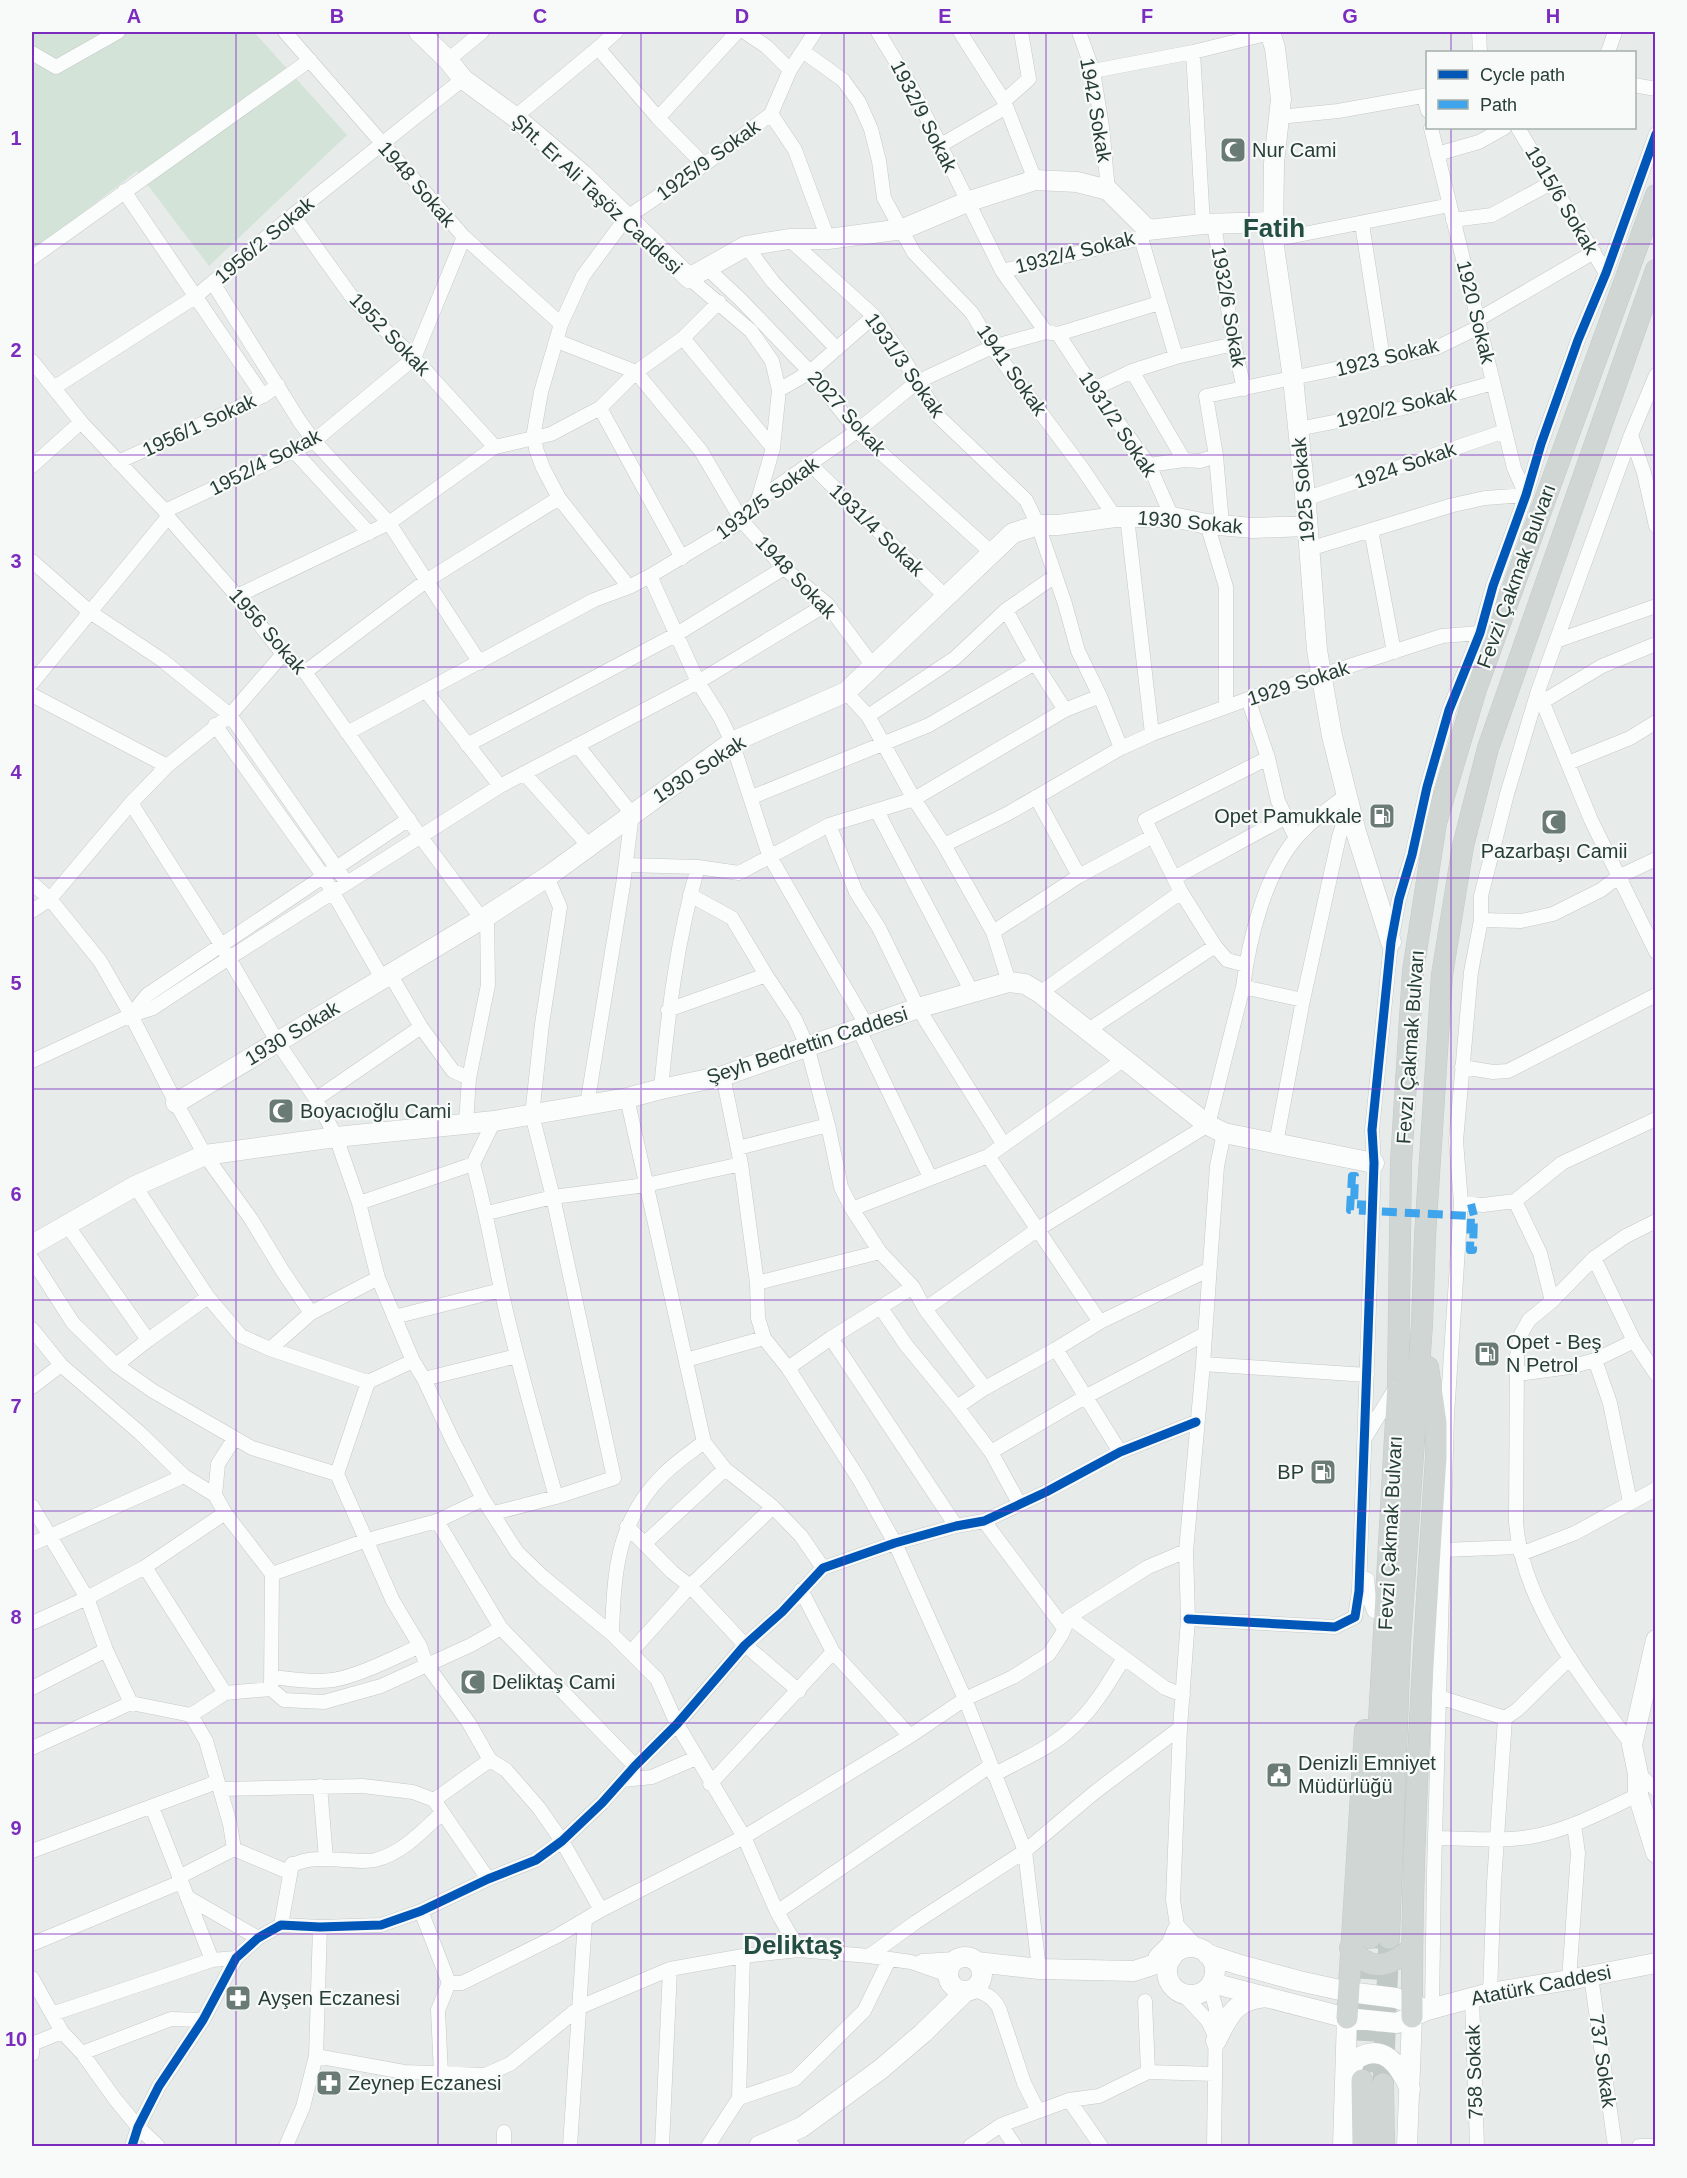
<svg xmlns="http://www.w3.org/2000/svg" width="1687" height="2178" viewBox="0 0 1687 2178" font-family="Helvetica,sans-serif">
<style>
.green{fill:#d3e3d7}
.lines{fill:none;stroke-linecap:round;stroke-linejoin:round}
.primary-tunnel{stroke:#c1c9c6;stroke-width:21;stroke-dasharray:21 10;stroke-linecap:butt}
.street-casing{stroke:#c4c9c7;stroke-width:15}
.secondary-casing{stroke:#c4c9c7;stroke-width:21}
.primary-casing{stroke:#c3cac8;stroke-width:22}
.street{stroke:#fbfcfc;stroke-width:14}
.secondary{stroke:#fbfcfc;stroke-width:20}
.primary{stroke:#d0d6d4;stroke-width:21}
.quiet{stroke:#3ea4ec;stroke-width:8;stroke-dasharray:15 8;stroke-linecap:butt}
.cycleway-casing{stroke:#f7faf8;stroke-width:13}
.cycleway{stroke:#0057b8;stroke-width:9}
.grid{fill:none;stroke:#7b2cbf;stroke-width:1.5;stroke-opacity:0.55}
.labels{text-anchor:middle;stroke-width:4.5;stroke-linejoin:round;paint-order:stroke}
.street-label{font-size:20px;fill:#273e37;stroke:#f7faf8}
.poi-label{font-size:20px;fill:#273e37;stroke:#f7faf8;text-anchor:start}
.district-label{font-size:26px;font-weight:bold;fill:#254e43;stroke:#f7faf8}
.neatline{fill:none;stroke:#7b2cbf;stroke-width:2}
.grid-label{font-size:20px;text-anchor:middle;font-weight:bold;fill:#7b2cbf}
</style>
<rect width="100%" height="100%" fill="#e7ecea"/>
<path class="green" d="M32 32H254L347 135 209 266 137 171 32 252Z"/>
<g class="lines">
<path class="primary-tunnel" d="M1363 2072 1370 1938
M1383 2084 1389 1938"/>
<g class="street-casing">
<path id="street" d="M285 32 464 237 561 324
M745 32 767 47 790 70
M878 32 912 88 1002 271 1046 332
M960 32 1004 101 1035 180
M1079 32 1093 71 1102 127 1108 190
M1479 32 1480 52
M598 48 658 118 704 165
M804 52 843 80 859 102 871 129 879 161 884 198 914 253 972 313 992 347 1082 468 1115 517
M1193 52 1203 224
M1608 52 1615 32
M32 53 56 67 118 32
M448 60 482 32
M1093 71 1193 52 1270 33
M1634 85 1656 89
M1424 96 1428 111
M1004 101 1029 79 1021 32
M771 114 795 150 828 239
M515 117 598 48 616 32
M1279 117 1338 111 1428 95
M658 118 737 32
M1518 128 1606 273
M941 145 1006 107
M1437 154 1479 142 1504 128
M124 191 263 396
M293 215 354 300 414 358 495 447
M1453 220 1492 215 1551 183
M1362 224 1383 359
M1214 225 1234 344 1244 389
M1141 238 1176 357
M789 239 874 316 901 355 939 417 1026 500 1038 525 1065 604 1078 651 1100 696 1121 748
M1273 240 1450 205
M746 246 773 282 837 349
M32 258 310 60
M707 268 741 300 810 372 857 431 992 553
M1002 271 1141 238 1148 230
M689 278 751 331 772 361 779 390 773 448 758 500
M213 283 300 422 314 441 389 523 480 663
M1477 320 1594 252
M1058 334 1094 389 1149 465 1172 517
M683 338 773 448
M557 341 636 372 701 451 742 521 784 568 827 604 873 666
M32 361 81 422 165 511 168 517 237 596 283 654 305 672 420 836 482 919
M1132 371 1184 460 1200 461 1216 456
M55 387 195 297 293 215 463 79
M1094 389 1132 371 1176 357 1234 344
M779 390 810 372 874 316
M600 408 682 558
M1298 429 1399 409 1493 383
M1631 435 1644 473 1656 526
M294 451 369 533
M118 462 263 396 278 385
M810 464 945 596
M1149 465 1184 460
M32 466 81 422
M1305 499 1505 431
M165 511 314 441 414 358 464 237
M1127 517 1152 734
M1207 524 1226 587V706
M1222 524 1216 456 1206 396 1436 348 1479 327
M1371 530 1394 652
M1309 549 1453 505 1485 498 1526 495 1514 468 1505 431 1431 128
M32 561 90 612 162 660 230 715 347 883
M650 576 698 682 720 717 732 742 769 855 867 1026
M629 587 559 498 543 468 536 449 534 432 541 392 561 324 583 276 626 218 704 165 771 114 790 70 815 32
M237 596 389 523 495 447 551 434 600 408 636 372 683 338 719 302
M1006 610 1035 663 1065 710
M1556 641 1656 606
M305 672 426 581 559 498
M32 683 168 517
M426 691 500 786
M1538 691 1591 820 1656 952
M846 692 868 716 914 799 944 845 993 932 1009 982
M32 695 167 766
M1248 699 1268 758 1278 801 1296 838
M1542 702 1602 666 1656 644
M868 716 955 658 1006 610 1055 576
M215 725 324 877 382 978
M347 733 594 600 629 587 650 576 742 521 758 500 857 431 917 382 992 347 1046 332 1058 334 1159 303
M467 745 677 634 784 568
M577 745 632 814 623 885 587 1105
M1568 763 1630 738 1656 722
M524 773 589 846
M752 797 929 725 1035 663
M1036 797 1079 876
M131 803 222 946 278 1043 316 1099 336 1137 359 1203 378 1278 413 1361 424 1379 452 1439 483 1499 517 1552 543 1577 612 1634 657 1679 677 1724 744 1837 777 1912 799 1950
M877 811 972 992
M829 825 856 892 879 928 918 1008 1004 1145
M944 845 1007 814 1121 748 1152 734 1248 699 1442 636 1480 633
M626 865 698 867 739 873 829 825 914 799 1065 710 1100 696
M1174 878 1286 817
M32 883 50 899 100 961 131 1015 176 1103 205 1155 251 1219 282 1270 311 1313
M690 895 732 918 766 975 795 1019 807 1046 828 1125 841 1187 852 1209 880 1252 913 1287 925 1309 985 1388
M32 911 50 899 131 803 167 766 230 715 283 654
M1481 920 1521 921 1553 914 1601 890 1618 877 1656 859
M993 932 1079 876 1153 836
M1246 965 1227 960 1215 946 1181 892 1145 820 1268 758
M390 974 421 1027 453 1071 469 1078
M1243 987 1303 1000
M1040 993 1181 892
M668 1010 766 975
M131 1015 147 995 409 819
M859 1030 930 1177
M1087 1031 1215 946
M32 1061 131 1015 153 1008 229 958 500 786 698 682 827 604
M1462 1067 1493 1072 1508 1071 1656 995
M723 1076 741 1164 757 1283 758 1318 764 1338 788 1368 859 1479 895 1543 965 1699 1025 1851 1039 1969
M661 1089C668 1014 677 939 698 867
M627 1098 704 1442 725 1469 773 1507 801 1536 823 1568
M316 1099 421 1027
M494 1121 473 1164C485 1206 492 1247 501 1289 516 1359 537 1428 556 1497
M466 1123 469 1078 488 985 487 916
M1276 1143 1303 1000 1339 837 1349 805
M738 1148 828 1125
M988 1156 1100 1322
M135 1186 208 1297 241 1336 270 1349 368 1382 413 1361
M1515 1201 1540 1253 1552 1301
M359 1203 473 1164
M1461 1203 1483 1205 1515 1201 1562 1163 1656 1119
M852 1209 988 1156 1123 1060
M487 1213 553 1197 646 1185 741 1164
M67 1225 148 1340
M1594 1258 1634 1341 1656 1374
M32 1259 73 1323 116 1365 153 1391 252 1448 337 1474 393 1601 420 1646 426 1664 469 1723 490 1760 506 1770 539 1808 562 1841 601 1910
M757 1283 880 1252
M881 1308 906 1345 957 1407
M925 1309 1038 1229 1208 1125 1243 987C1249 939 1265 874 1297 837 1312 820 1329 808 1347 795
M394 1317 501 1290
M32 1329 61 1365 140 1433 184 1476 215 1495
M831 1338 956 1526
M270 1349 311 1313 378 1278
M1056 1349 1120 1452
M686 1360 764 1338
M1595 1360 1610 1403 1630 1502
M1203 1364 1367 1375
M116 1365 148 1340 208 1297
M788 1368 831 1338 913 1287
M1517 1374 1570 1367 1595 1360 1634 1341
M424 1379 517 1356
M32 1387 61 1365
M1366 1436 1395 1389
M234 1439 218 1464 215 1495 225 1513 272 1574 271 1689
M991 1452 1085 1397 1203 1335
M337 1474 368 1382
M1019 1503 991 1452 957 1407 985 1388 1056 1349 1100 1322 1208 1270
M32 1506 87 1598 106 1650 131 1703
M494 1513 556 1497 614 1478 553 1197 532 1115 542 1024 560 907 547 877
M437 1521 501 1628 635 1766
M984 1521 1064 1628
M627 1526 672 1572 690 1586 745 1645 799 1691
M645 1543 725 1469
M32 1544 184 1476
M1443 1550 1518 1547
M1521 1554 1575 1533 1656 1489
M145 1567 225 1693
M272 1574 364 1541 437 1521 483 1499
M1367 1579 1369 1598 1374 1611
M801 1590 833 1652 910 1736 965 1699 1013 1677 1049 1654 1062 1634 1069 1617 1148 1567 1186 1551
M1069 1617 1165 1688 1183 1695
M1188 1619 1335 1627 1355 1617 1359 1591 1374 1163 1372 1130 1391 942 1399 899 1412 855 1427 787 1449 710 1480 633 1493 586 1526 495 1541 444 1578 340 1606 273 1656 134
M32 1623 87 1598 145 1567 225 1513
M612 1634C614 1571 617 1520 664 1474 676 1462 691 1452 704 1442
M631 1652 690 1586 773 1507
M272 1677C292 1679 313 1683 333 1680 359 1676 395 1657 420 1646
M32 1688 106 1650
M1439 1697 1505 1718
M191 1715 225 1693 271 1689 284 1700 324 1702 381 1686 471 1645 501 1628
M1632 1745C1585 1682 1522 1603 1516 1522L1517 1356 1521 1334 1529 1320 1552 1301 1594 1258 1626 1236 1656 1221
M32 1748 131 1703 191 1715 206 1741 230 1824 234 1849 286 1871C305 1849 351 1865 375 1860 403 1853 422 1831 442 1813
M1638 1774 1656 1789
M994 1775C1020 1760 1052 1748 1074 1726 1095 1707 1109 1682 1124 1658
M623 1780 652 1777 696 1758
M710 1784 833 1652
M320 1786 326 1859
M221 1789 363 1786 413 1792 434 1800 488 1879
M434 1800 490 1760
M152 1807 212 1960 236 1958
M1436 1838C1466 1838 1499 1842 1529 1837 1568 1831 1603 1811 1638 1795
M32 1851 217 1782
M179 1877 234 1849
M187 1897 258 1938
M421 1911 449 1983H462L557 1936 601 1910 744 1837 910 1736
M777 1912 990 1766
M281 1925 292 1864
M1177 1925 1198 1948
M1176 1938 1177 1925 1173 1900 1180 1728 1188 1619 1186 1551 1203 1364 1217 1166 1224 1133
M32 1944 181 1882
M869 1956 916 1922 1025 1851 1095 1792 1180 1728
M922 1961 956 1959
M1591 1976 1615 2146
M32 1978 62 2032 82 2053 115 2099 138 2127 158 2146
M1569 1980 1578 1853 1574 1825
M1210 1987 1216 2009 1214 2146
M973 1990C985 1993 993 1997 999 2008L1024 2083 1038 2111
M1182 1993 1208 2021 1215 2036
M1490 1993 1494 1883 1505 1718 1517 1710 1570 1658
M1472 1998 1477 2146
M1145 2001 1148 2072
M1432 2008 1434 1873 1447 1415 1461 1203 1456 1141 1471 972 1481 920V896L1507 794 1538 691 1631 435 1656 375
M52 2014 212 1960
M82 2053 171 2019 203 2020
M32 2054V2044L62 2032
M316 2056 404 2072 485 2075 510 2064 580 2007 670 1969 743 1956 799 1950 869 1956 911 1962 948 1975
M441 2074 438 2010 449 1983
M739 2098 743 1956
M1069 2100 1101 2146
M1001 2125 1015 2146
M775 2139 793 2146
M132 2146 138 2127 159 2086 203 2020 236 1958 258 1938 281 1925 320 1927 381 1925 421 1911 488 1879 536 1860 562 1841 602 1803 635 1766 677 1724 745 1645 782 1612 823 1568 895 1543 956 1526 984 1521 1046 1492 1120 1452 1196 1422
M286 2146 303 2107 316 2056 320 1927
M504 2146V2132
M570 2146 585 1920
M662 2146 670 1969
M708 2146 739 2098 795 2079 864 2011 889 1960
M970 2146 1001 2125 1069 2100 1099 2096 1148 2072 1215 2074
M1639 2146H1656"/>
</g>
<g class="secondary-casing">
<path id="secondary" d="M419 32 448 60 463 79 515 117 582 174 689 278 746 246 789 239H828L903 229 967 202 1035 180 1077 182 1108 190 1148 230 1203 224 1273 222
M1270 32 1275 48 1281 99 1274 163 1273 240 1293 378 1306 505 1317 650 1332 736 1356 832 1391 942
M176 1103 487 916 547 877 732 742 846 692 1013 533 1038 525H1058L1115 517H1172L1207 524 1253 528 1307 526
M32 1245 135 1186 205 1155 336 1137 494 1121 627 1098 661 1089 723 1076 918 1008 1009 982 1025 984 1040 993 1208 1125 1224 1133 1374 1163
M1656 1640 1632 1745 1638 1774V1795L1656 1853
M1167 1971a24 24 0 1 1 48 0a24 24 0 1 1-48 0Z
M1207 1954 1237 1964 1299 1981 1349 1992 1396 1998 1425 2009
M948 1974a17 17 0 1 1 34 0a17 17 0 1 1-34 0Z
M1158 1958 1171 1945 1177 1931
M977 1962 1039 1969 1134 1971 1171 1959
M1212 1983 1347 2018 1397 2023 1427 2010 1490 1993 1569 1980 1656 1963
M1216 2041C1229 2015 1235 1999 1267 1997
M1346 2080 1356 2059C1384 2042 1399 2065 1410 2089
M759 2146 802 2127 881 2069 923 2033 966 1991
M1343 2146 1347 2018
M1407 2146 1412 2017"/>
</g>
<g class="primary-casing">
<path id="primary" d="M1370 1938 1375 1791 1398 1384 1401 1162 1413 971 1436 823 1476 689 1656 195
M1389 1938 1400 1644 1422 1324 1425 1236 1442 975 1463 846 1488 748 1656 270
M1350 1948C1372 1973 1389 1967 1412 1948
M1412 2017C1411 1830 1424 1643 1436 1457V1423L1428 1367
M1347 2018 1365 1730
M1362 2080 1363 2146
M1383 2084 1384 2146"/>
</g>
<use href="#street" class="street"/>
<use href="#secondary" class="secondary"/>
<use href="#primary" class="primary"/>
<path class="quiet" d="M1372 1205 1354 1204 1355 1176H1352L1350 1210 1471 1216 1470 1250H1473L1474 1216 1471 1204"/>
<g class="cycleway-casing">
<path id="cycleway" d="M1188 1619 1335 1627 1355 1617 1359 1591 1374 1163 1372 1130 1391 942 1399 899 1412 855 1427 787 1449 710 1480 633 1493 586 1526 495 1541 444 1578 340 1606 273 1656 134
M132 2146 138 2127 159 2086 203 2020 236 1958 258 1938 281 1925 320 1927 381 1925 421 1911 488 1879 536 1860 562 1841 602 1803 635 1766 677 1724 745 1645 782 1612 823 1568 895 1543 956 1526 984 1521 1046 1492 1120 1452 1196 1422"/>
</g>
<use href="#cycleway" class="cycleway"/>
</g>
<path class="grid" d="M236 32V2146M438 32V2146M641 32V2146M844 32V2146M1046 32V2146M1249 32V2146M1451 32V52M1451 128V2146M32 244H1656M32 455H1656M32 667H1656M32 878H1656M32 1089H1656M32 1300H1656M32 1511H1656M32 1723H1656M32 1934H1656"/>
<defs>
<g id="mosque-square" transform="scale(1.35)"><rect x="-9" y="-9" width="18" height="18" rx="4" fill="#6a7b76" stroke="#f7faf8"/><path d="M3.5-4.9A6 6 0 1 0 3.5 4.9A5 5 0 1 1 3.5-4.9Z" fill="#fff"/></g>
<g id="fuel-square" transform="scale(1.35)"><rect x="-9" y="-9" width="18" height="18" rx="4" fill="#6a7b76" stroke="#f7faf8"/><path d="M-5.5-6h7V0h2V4h1.3V-2.5L3-4.5l.8-.8L6-3V5H2.5V1h-1V6h-7ZM-4.2-4.7v3.2H.2V-4.7Z" fill="#fff"/></g>
<g id="civic-square" transform="scale(1.35)"><rect x="-9" y="-9" width="18" height="18" rx="4" fill="#6a7b76" stroke="#f7faf8"/><path d="M-.6-6.5H3V-4.5H.6V-3L4-1V1h2V6H-6V1h2V-1L-.6-3ZM-1.2 2.5V6h2.4V2.5Z" fill="#fff"/></g>
<g id="pharmacy-square" transform="scale(1.35)"><rect x="-9" y="-9" width="18" height="18" rx="4" fill="#6a7b76" stroke="#f7faf8"/><path d="M-2-6h4v4h4v4h-4v4h-4v-4h-4v-4h4Z" fill="#fff"/></g>
</defs>
<g fill-rule="evenodd">
<use href="#mosque-square" x="1233" y="150"/>
<use href="#fuel-square" x="1382" y="816"/>
<use href="#mosque-square" x="1554" y="822"/>
<use href="#mosque-square" x="281" y="1111"/>
<use href="#fuel-square" x="1487" y="1354"/>
<use href="#fuel-square" x="1323" y="1472"/>
<use href="#mosque-square" x="473" y="1682"/>
<use href="#civic-square" x="1279" y="1775"/>
<use href="#pharmacy-square" x="238" y="1998"/>
<use href="#pharmacy-square" x="329" y="2083"/>
</g>
<g class="labels">
<g class="street-label">
<text transform="translate(1096 110) rotate(80)" y="7">1942 Sokak</text>
<text transform="translate(924 116) rotate(63)" y="7">1932/9 Sokak</text>
<text transform="translate(708 160) rotate(-36)" y="7">1925/9 Sokak</text>
<text transform="translate(417 184) rotate(49)" y="7">1948 Sokak</text>
<text transform="translate(597 194) rotate(43)" y="7">Şht. Er Ali Taşöz Caddesi</text>
<text transform="translate(1562 200) rotate(59)" y="7">1915/6 Sokak</text>
<text transform="translate(264 240) rotate(-40)" y="7">1956/2 Sokak</text>
<text transform="translate(1075 252) rotate(-14)" y="7">1932/4 Sokak</text>
<text transform="translate(1229 307) rotate(80)" y="7">1932/6 Sokak</text>
<text transform="translate(1476 312) rotate(76)" y="7">1920 Sokak</text>
<text transform="translate(390 334) rotate(46)" y="7">1952 Sokak</text>
<text transform="translate(1387 357) rotate(-14)" y="7">1923 Sokak</text>
<text transform="translate(905 365) rotate(55)" y="7">1931/3 Sokak</text>
<text transform="translate(1012 370) rotate(55)" y="7">1941 Sokak</text>
<text transform="translate(1396 407) rotate(-13)" y="7">1920/2 Sokak</text>
<text transform="translate(847 413) rotate(48)" y="7">2027 Sokak</text>
<text transform="translate(1118 424) rotate(56)" y="7">1931/2 Sokak</text>
<text transform="translate(199 425) rotate(-25)" y="7">1956/1 Sokak</text>
<text transform="translate(265 462) rotate(-27)" y="7">1952/4 Sokak</text>
<text transform="translate(1405 465) rotate(-19)" y="7">1924 Sokak</text>
<text transform="translate(1303 490) rotate(-95)" y="7">1925 Sokak</text>
<text transform="translate(767 498) rotate(-37)" y="7">1932/5 Sokak</text>
<text transform="translate(1190 522) rotate(5)" y="7">1930 Sokak</text>
<text transform="translate(877 530) rotate(44)" y="7">1931/4 Sokak</text>
<text transform="translate(1516 576) rotate(-70)" y="7">Fevzi Çakmak Bulvarı</text>
<text transform="translate(796 577) rotate(46)" y="7">1948 Sokak</text>
<text transform="translate(268 631) rotate(49)" y="7">1956 Sokak</text>
<text transform="translate(1298 683) rotate(-18)" y="7">1929 Sokak</text>
<text transform="translate(699 769) rotate(-33)" y="7">1930 Sokak</text>
<text transform="translate(292 1033) rotate(-31)" y="7">1930 Sokak</text>
<text transform="translate(807 1045) rotate(-18)" y="7">Şeyh Bedrettin Caddesi</text>
<text transform="translate(1410 1047) rotate(-86)" y="7">Fevzi Çakmak Bulvarı</text>
<text transform="translate(1390 1533) rotate(-87)" y="7">Fevzi Çakmak Bulvarı</text>
<text transform="translate(1541 1985) rotate(-11)" y="7">Atatürk Caddesi</text>
<text transform="translate(1603 2061) rotate(82)" y="7">737 Sokak</text>
<text transform="translate(1474 2072) rotate(-92)" y="7">758 Sokak</text>
</g>
<g class="poi-label">
<text x="1252" y="157">Nur Cami</text>
<text x="1362" y="823" text-anchor="end">Opet Pamukkale</text>
<text x="1554" y="858" text-anchor="middle">Pazarbaşı Camii</text>
<text x="300" y="1118">Boyacıoğlu Cami</text>
<text x="1506" y="1349">Opet - Beş<tspan x="1506" dy="23">N Petrol</tspan></text>
<text x="1304" y="1479" text-anchor="end">BP</text>
<text x="492" y="1689">Deliktaş Cami</text>
<text x="1298" y="1770">Denizli Emniyet<tspan x="1298" dy="23">Müdürlüğü</tspan></text>
<text x="258" y="2005">Ayşen Eczanesi</text>
<text x="348" y="2090">Zeynep Eczanesi</text>
</g>
<g class="district-label">
<text x="1274" y="237">Fatih</text>
<text x="793" y="1954">Deliktaş</text>
</g>
</g>
<rect width="1687" height="2178" fill="none" stroke="#f7faf8" stroke-width="66"/>
<rect x="1426" y="51" width="210" height="78" fill="#f7faf8" stroke="#a4afab" stroke-width="1.5"/>
<rect x="1438" y="70" width="30" height="9" fill="#0057b8" stroke="#a4afab" stroke-width="1.5"/>
<text x="1480" y="81" font-size="18" fill="#273e37">Cycle path</text>
<rect x="1438" y="100" width="30" height="9" fill="#3ea4ec" stroke="#a4afab" stroke-width="1.5"/>
<text x="1480" y="111" font-size="18" fill="#273e37">Path</text>
<rect x="33" y="33" width="1621" height="2112" class="neatline"/>
<g class="grid-label">
<text x="134" y="23">A</text>
<text x="337" y="23">B</text>
<text x="540" y="23">C</text>
<text x="742" y="23">D</text>
<text x="945" y="23">E</text>
<text x="1147" y="23">F</text>
<text x="1350" y="23">G</text>
<text x="1553" y="23">H</text>
<text x="16" y="145">1</text>
<text x="16" y="357">2</text>
<text x="16" y="568">3</text>
<text x="16" y="779">4</text>
<text x="16" y="990">5</text>
<text x="16" y="1201">6</text>
<text x="16" y="1413">7</text>
<text x="16" y="1624">8</text>
<text x="16" y="1835">9</text>
<text x="16" y="2046">10</text>
</g>
</svg>
